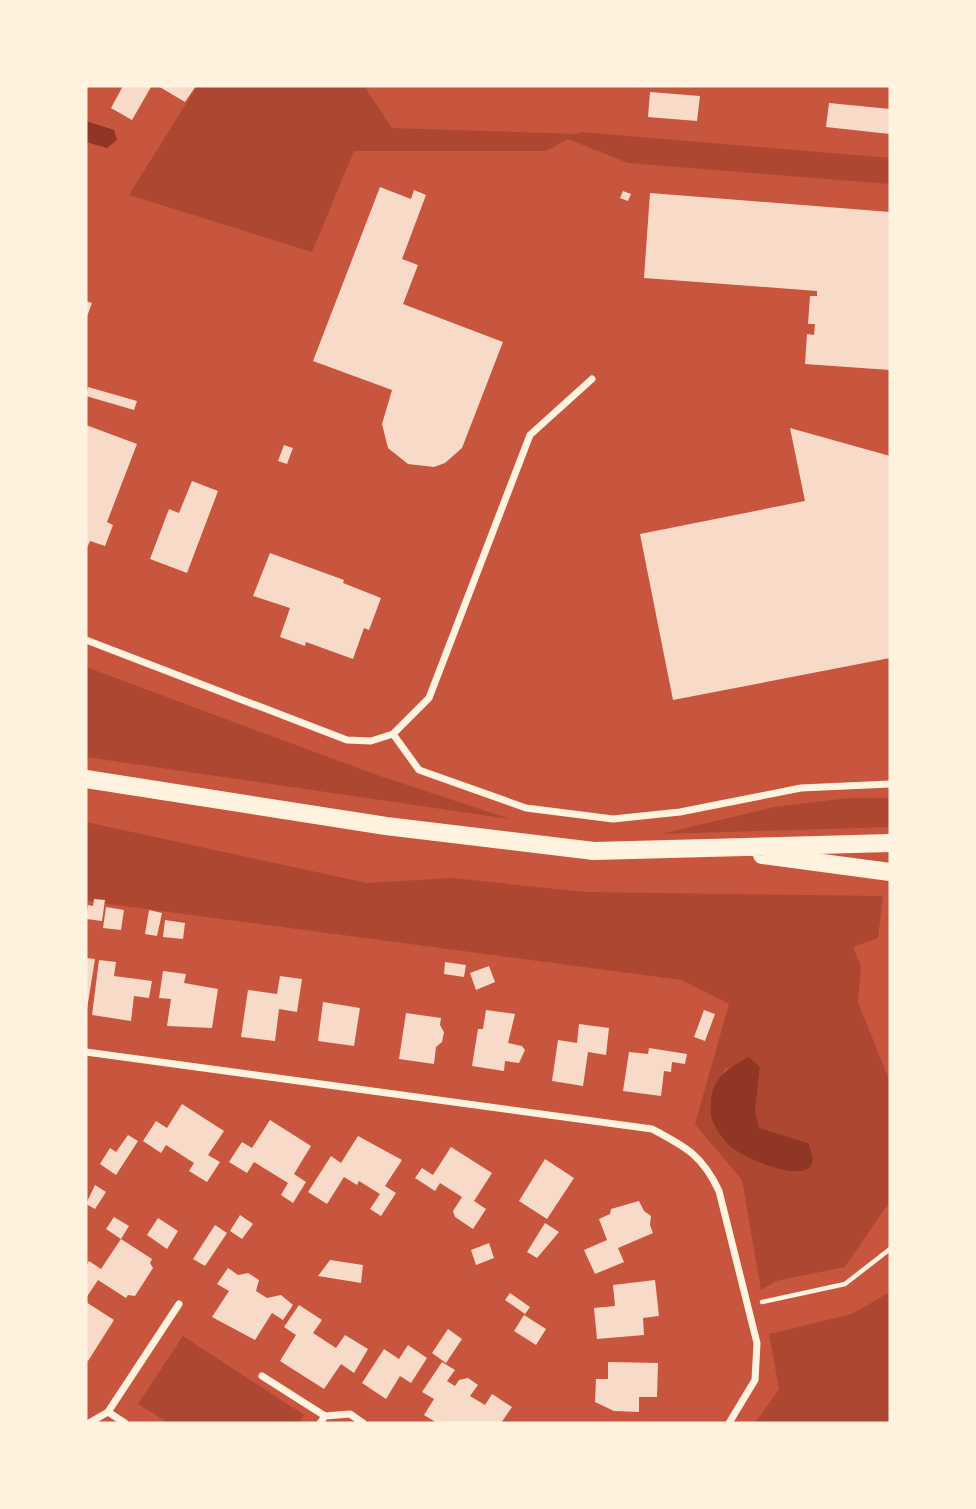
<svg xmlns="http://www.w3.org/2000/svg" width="976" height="1509" viewBox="0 0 976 1509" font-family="Montserrat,sans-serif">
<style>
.green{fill:#ae4732;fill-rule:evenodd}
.water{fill:#8f3625}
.building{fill:#f7dbc8}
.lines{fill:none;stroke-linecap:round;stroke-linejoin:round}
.path{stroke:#fff3e0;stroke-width:4.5}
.minor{stroke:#fff3e0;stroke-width:7}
.primary{stroke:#fff3e0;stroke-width:18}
</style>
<rect width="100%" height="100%" fill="#c8553d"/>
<path class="green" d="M197 86H364L392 128 576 134 581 132 890 158V184L628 163 568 139 546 151H354L312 252 129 195Z
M86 667 374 774 510 819 86 757Z
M849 798H890V827L661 834 774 807Z
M86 822 367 883 452 878 585 892 883 896 878 938 853 947 861 967 858 1002 890 1082V1201L845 1267 776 1281 761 1290 742 1180 695 1124 729 1004 681 980 86 901ZM760 1067 755 1111 759 1129 808 1143 813 1154 810 1166 712 1122 711 1094 726 1068Z
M890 1292V1423H755L779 1389 769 1334 852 1314Z
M183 1336 304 1415 298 1423H168L138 1404Z"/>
<path class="water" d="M86 121 114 130 117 140 107 148 86 142Z
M749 1057 760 1067 755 1111 759 1128 808 1143C834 1196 746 1161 730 1146 724 1140 717 1131 714 1124 710 1118 711 1110 711 1103 710 1080 730 1066 749 1057Z"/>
<path class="building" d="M123 86 151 87 132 120 111 108Z
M158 86H196L185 102Z
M650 92 700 96 697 121 648 117Z
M829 103 890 109V134L826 127Z
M380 187 411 199 414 190 426 195 402 259 418 265 403 304 503 342 462 448 445 463 434 467 408 464 388 448 382 424 392 390 313 361Z
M623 191 631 194 628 201 620 198Z
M650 193 890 212V370L805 364 807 334 814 335 815 324H808L810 296H817V291L644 278Z
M86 301 92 303 86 319Z
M88 387 137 401 134 410 86 396Z
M86 425 137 444 107 522 113 525 105 546 90 541 86 550Z
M790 428 890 456V658L673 700 640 534 805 501Z
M284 445 293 448 287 464 278 461Z
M192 481 218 491 187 573 150 559 169 509 179 513Z
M270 553 344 580 343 583 381 598 369 630 364 628 353 659 306 642 305 646 280 637 290 608 253 596Z
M94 899 105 900 102 921 86 919 88 905 93 906Z
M106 907 124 910 121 930 103 928Z
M149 910 162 913 157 936 145 934Z
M165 920 185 923 183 939 163 937Z
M86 958 95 959 87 1009H86Z
M99 960 116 962 114 976 152 981 149 998 134 996 131 1021 92 1015Z
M445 962 466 965 464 977 444 974Z
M489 966 495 982 476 990 470 973Z
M163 971 186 974 184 983 218 989 212 1028 167 1026 171 999 159 998Z
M280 976 302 979 297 1012 279 1009 275 1041 241 1037 248 990 277 994Z
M323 1002 360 1008 354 1046 318 1041Z
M486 1010 515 1014 508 1043 522 1046 525 1050 519 1063 505 1061 504 1071 472 1066 478 1029H483Z
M704 1010 715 1014 705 1041 694 1037Z
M406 1013 441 1018 440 1025 444 1032 442 1042 436 1047 434 1064 399 1059Z
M579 1024 609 1028 606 1055 588 1052 583 1086 552 1081 558 1040 577 1043Z
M649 1048 687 1054 685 1064 672 1062 671 1072 664 1071 661 1096 623 1091 629 1052 648 1054Z
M182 1104 224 1131 208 1155 220 1162 207 1182 189 1171 194 1163 166 1145 161 1153 143 1141 156 1121 167 1128Z
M270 1120 311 1146 294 1174 306 1182 293 1203 281 1195 288 1183 254 1162 247 1173 229 1162 242 1142 252 1148Z
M128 1135 138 1141 116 1175 100 1164 110 1148 116 1152Z
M358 1136 402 1160 385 1186 396 1193 381 1216 370 1209 380 1194 359 1181 357 1185 344 1177 327 1204 308 1192 331 1156 341 1163Z
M451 1147 492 1173 474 1201 486 1209 473 1229 455 1217 453 1211 462 1197 440 1183 435 1191 415 1178 422 1168 433 1175Z
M545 1159 574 1178 547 1219 519 1201Z
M95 1185 106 1192 95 1209 86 1204Z
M639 1201 644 1211 651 1216 650 1225 653 1233 618 1248 624 1262 595 1274 584 1250 607 1240 599 1219 610 1214 611 1209Z
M240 1215 253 1224 242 1239 230 1231Z
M114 1217 129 1226 121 1239 106 1229Z
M158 1218 178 1231 167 1249 147 1235Z
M545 1223 559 1232 537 1258 527 1252Z
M215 1225 227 1233 205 1266 193 1259Z
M121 1239 152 1259 150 1263 153 1268 135 1296 128 1295 126 1298 98 1280 86 1298V1266L89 1261 101 1269Z
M489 1243 494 1258 476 1265 471 1250Z
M330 1260 363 1265 361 1283 318 1276Z
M228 1268 238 1275 248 1273 259 1280 256 1291 267 1298 281 1295 293 1305 283 1320 272 1313 255 1340 212 1317 229 1291 217 1284Z
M655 1280 659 1316 643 1318 644 1335 597 1339 594 1308 615 1306 613 1285Z
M510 1293 530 1307 525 1314 505 1300Z
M86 1302 114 1320 88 1361 86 1360Z
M299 1305 322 1320 313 1333 336 1348 345 1335 368 1349 354 1373 341 1364 324 1389 280 1361 296 1335 284 1327Z
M524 1315 546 1329 536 1345 514 1331Z
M448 1329 462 1339 446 1363 432 1353Z
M408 1345 427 1358 411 1383 400 1376 386 1399 362 1383 384 1349 399 1359Z
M442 1362 455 1370 447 1381 455 1386 459 1380 468 1378 478 1385 470 1396 485 1405 492 1394 512 1407 501 1423H437L424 1415 434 1399 422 1392Z
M608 1362 658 1363 657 1397H639V1412L614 1411 595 1402 596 1379H608Z"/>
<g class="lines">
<path class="path" d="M762 1302 845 1284 890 1249"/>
<path class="minor" d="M86 640 347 740 371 741 393 734 429 698 530 435 592 379
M393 734 419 770 526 808 613 819 680 812 801 788 890 784
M86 1052 652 1129C686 1147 702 1155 719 1191L757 1343 755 1380 729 1423
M262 1376 325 1416
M108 1412 179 1304
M89 1423 108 1412 125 1423
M320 1423 325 1416 350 1414 363 1423"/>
<path class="primary" d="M86 779 386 826 594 851 890 843
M762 855 890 872"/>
</g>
<rect width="976" height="1509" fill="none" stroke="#fff3e0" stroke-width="175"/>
</svg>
